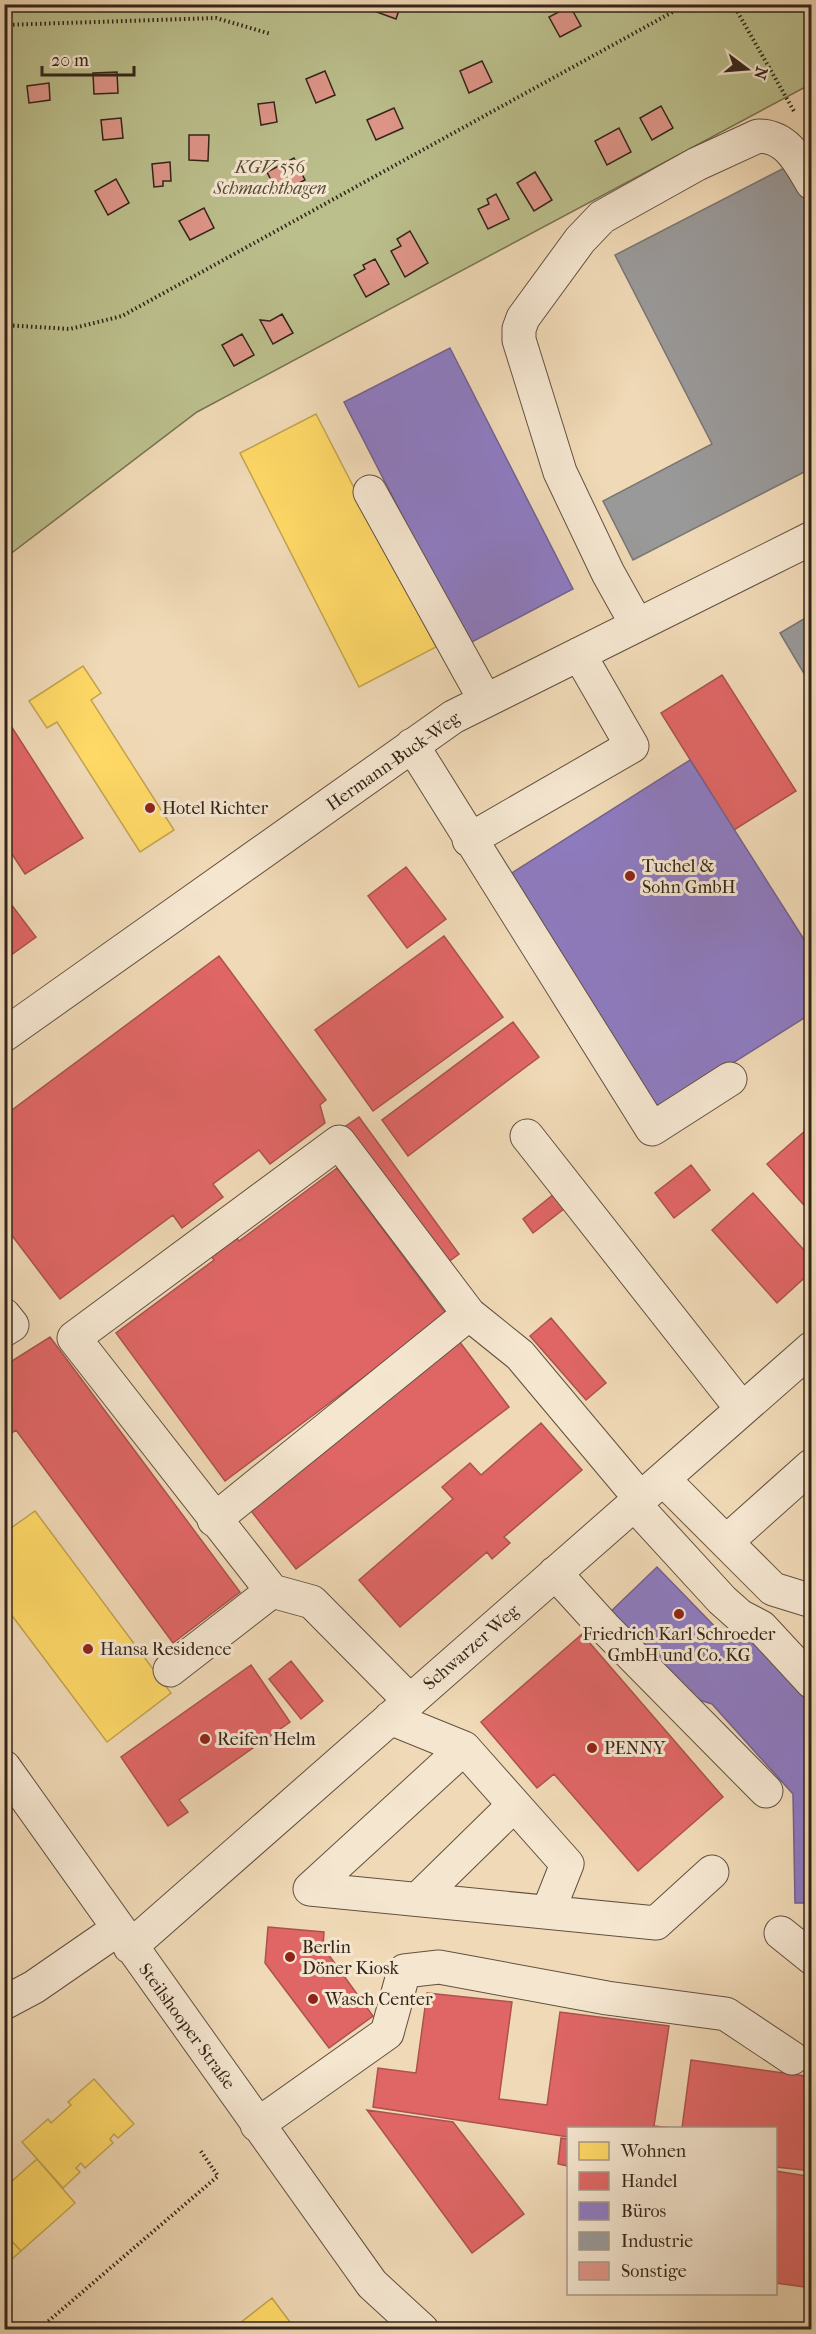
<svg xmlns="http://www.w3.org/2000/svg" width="816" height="2334" viewBox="0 0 816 2334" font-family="'IM FELL French Canon',serif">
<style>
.green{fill:#bbbf8c;stroke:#777252;stroke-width:1.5}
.homes{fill:#ffd966;stroke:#c2a34f;stroke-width:1.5}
.shops{fill:#e06666;stroke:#ac524f;stroke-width:1.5}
.offices{fill:#8e7cc3;stroke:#736290;stroke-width:1.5}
.industry{fill:#999;stroke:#7a7673;stroke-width:1.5}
.building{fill:#df9689;stroke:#332419;stroke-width:1.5}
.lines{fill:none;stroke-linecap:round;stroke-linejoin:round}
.minor-casing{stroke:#625140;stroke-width:35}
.path{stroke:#332419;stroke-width:4;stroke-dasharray:1.5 3;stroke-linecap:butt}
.minor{stroke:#f5e6d0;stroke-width:33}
.poi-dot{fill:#8f2418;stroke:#f5e6d0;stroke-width:2}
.labels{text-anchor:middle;stroke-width:6;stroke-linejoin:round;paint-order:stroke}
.park-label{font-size:18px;font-style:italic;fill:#554b36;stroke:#f5e6d0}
.street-label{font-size:18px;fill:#332419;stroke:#f5e6d0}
.poi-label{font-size:18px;fill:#332419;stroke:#f5e6d0;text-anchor:start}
</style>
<rect width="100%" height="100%" fill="#f0d9b6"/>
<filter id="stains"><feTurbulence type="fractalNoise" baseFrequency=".00333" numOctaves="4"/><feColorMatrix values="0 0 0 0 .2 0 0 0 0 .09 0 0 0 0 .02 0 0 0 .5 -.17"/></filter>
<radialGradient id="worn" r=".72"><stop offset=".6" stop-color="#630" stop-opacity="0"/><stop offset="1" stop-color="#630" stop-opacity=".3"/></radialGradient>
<path class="green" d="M5 5H811V84L197 412 5 558Z"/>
<path class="homes" d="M316 414 436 647 359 687 240 453Z
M83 666 101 693 91 700 174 830 140 852 57 722 47 728 29 701Z
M35 1511 171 1693 107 1742 4 1605V1533Z
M94 2079 134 2124 118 2138 114 2134 110 2139 113 2143 85 2168 81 2163 76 2168 80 2172 63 2188 22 2142 48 2119 51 2123 71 2105 68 2102Z
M37 2159 75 2203 21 2251 4 2233V2188Z
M4 2233 21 2251 4 2266Z
M272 2298 296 2330H231Z"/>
<path class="shops" d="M722 675 796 791 734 830 661 713Z
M4 715 83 838 25 874 4 842Z
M406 867 446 919 407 948 368 896Z
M4 895 36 937 4 960Z
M444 936 503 1017 373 1111 315 1030Z
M219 956 326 1100 320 1105 325 1123 270 1164 259 1150 213 1184 223 1197 182 1228 173 1215 60 1299 4 1225V1116Z
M513 1022 539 1057 408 1156 382 1120Z
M359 1117 459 1254 444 1265 343 1128Z
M812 1125V1214L767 1164Z
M691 1165 710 1190 674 1218 655 1193Z
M337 1168 447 1315 225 1481 116 1333 214 1260 206 1249 231 1230 239 1241Z
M753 1193 812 1259V1271L777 1303 712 1230Z
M554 1194 565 1208 533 1233 523 1219Z
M551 1318 606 1383 586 1400 530 1336Z
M50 1337 240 1592 173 1643 16 1430 4 1439V1366Z
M459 1341 509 1407 296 1569 245 1503Z
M541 1423 582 1470 504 1537 510 1543 492 1559 487 1552 400 1627 359 1580 453 1499 442 1487 470 1463 481 1475Z
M582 1634 723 1797 638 1871 554 1774 537 1788 481 1722Z
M291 1661 323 1701 301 1719 269 1679Z
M251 1665 290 1722 179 1800 188 1812 168 1826 121 1757Z
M268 1927 324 1932 323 1947 373 2016 329 2048 265 1963Z
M427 1993 512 2002 499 2099 547 2105 560 2012 669 2026 654 2126 672 2128H568V2137L373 2107 378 2068 416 2073Z
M691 2060 812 2077V2171L776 2167V2128H682Z
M367 2110 453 2122 524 2214 472 2253Z
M561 2138 568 2139V2166L558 2164Z
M776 2171 812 2177V2265L804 2287 776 2283Z"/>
<path class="offices" d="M450 348 573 589 468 644 344 402Z
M690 760 812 952V1013L655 1112 507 876Z
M657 1567 727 1639 738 1633 771 1655 812 1706V1903H795L793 1794 712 1704 671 1691 605 1617Z"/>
<path class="industry" d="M790 165 812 206V468L633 560 603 501 712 444 615 255Z
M812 614V687L780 633Z"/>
<path class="building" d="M364 4H401L396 19 363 7Z
M570 6 581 26 560 37 549 17Z
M482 61 492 82 469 93 460 71Z
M325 71 335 95 316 103 306 79Z
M117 72 118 93 94 94 93 73Z
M49 83 50 100 29 103 27 86Z
M274 102 277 122 261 125 258 104Z
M661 106 673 128 652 140 640 118Z
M394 108 403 128 376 140 367 120Z
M121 118 123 138 103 140 101 120Z
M619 128 631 152 607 165 595 141Z
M189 135H209L208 161 189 160Z
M294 158 305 180 278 194 267 172Z
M170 162 171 181H163V186L154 187 152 164Z
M535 172 552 200 534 211 517 183Z
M116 179 129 203 108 215 95 191Z
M496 194 509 219 488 229 478 209 489 204 487 199Z
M204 208 214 228 190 240 179 221Z
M410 231 428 263 405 277 391 251 401 246 397 239Z
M375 259 389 284 366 297 354 275 365 269 363 265Z
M282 314 293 333 273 344 260 320 270 321Z
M242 334 254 355 234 366 222 345Z"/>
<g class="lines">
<g class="minor-casing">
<path id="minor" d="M370 492 485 700
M637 625 608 573 560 472 519 340V329L523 318 580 240 602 217 697 164 758 136C787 136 799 161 812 183
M412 745 652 1129 730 1079
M469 840 632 746 579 654
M4 1035 453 717 812 538
M527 1136 742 1409
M469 1314 520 1355 640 1498
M4 1315 12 1325 4 1330
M663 1479 773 1589 812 1601
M634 1504 722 1600 740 1616 761 1627 812 1682
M214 1520 469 1314 339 1142 74 1338 272 1591 312 1602 410 1701
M726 1542 811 1466
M555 1573 605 1628 766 1791
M170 1670 272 1591
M390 1718 464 1748 567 1864 548 1912
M4 1767 372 2284 422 2330
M310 1889 656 1923 712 1872
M310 1889 464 1748
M418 1899 514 1805
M781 1933 812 1958
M130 1947 812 1348
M4 2003 34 1987 118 1929
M257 2125 387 2033 404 1971 439 1967 607 1998 726 2014 792 2058"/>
</g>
<path class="path" d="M733 4 795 113
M4 25 216 18 271 34
M4 325 70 329 122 316 687 4
M38 2330 218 2176 200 2150"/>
<use href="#minor" class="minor"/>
</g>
<g class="poi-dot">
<circle cx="150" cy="808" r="6"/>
<circle cx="630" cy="876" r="6"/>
<circle cx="679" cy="1614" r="6"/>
<circle cx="88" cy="1649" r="6"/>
<circle cx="205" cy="1739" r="6"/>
<circle cx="592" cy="1748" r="6"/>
<circle cx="290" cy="1957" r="6"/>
<circle cx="313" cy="1999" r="6"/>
</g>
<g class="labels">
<g class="park-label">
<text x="270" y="173">KGV 556<tspan x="270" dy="21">Schmachthagen</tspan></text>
</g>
<g class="street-label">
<text transform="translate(393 761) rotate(-35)" y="6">Hermann-Buck-Weg</text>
<text transform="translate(471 1647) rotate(-41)" y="6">Schwarzer Weg</text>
<text transform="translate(187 2026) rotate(54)" y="6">Steilshooper Straße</text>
</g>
<g class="poi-label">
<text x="162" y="814">Hotel Richter</text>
<text x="642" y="872">Tuchel &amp;<tspan x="642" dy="21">Sohn GmbH</tspan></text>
<text x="679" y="1640" text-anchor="middle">Friedrich Karl Schroeder<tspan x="679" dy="21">GmbH und Co. KG</tspan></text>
<text x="100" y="1655">Hansa Residence</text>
<text x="217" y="1745">Reifen Helm</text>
<text x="604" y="1754">PENNY</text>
<text x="302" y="1953">Berlin<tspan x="302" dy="21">Döner Kiosk</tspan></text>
<text x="325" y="2005">Wasch Center</text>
</g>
</g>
<rect width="816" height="2334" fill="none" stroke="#f0d9b6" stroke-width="24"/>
<rect x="6" y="6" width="804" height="2322" fill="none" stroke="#332419" stroke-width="3"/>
<rect x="12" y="12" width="792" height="2310" fill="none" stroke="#332419" stroke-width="1.5"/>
<rect x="567" y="2127" width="210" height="168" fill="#f5e6d0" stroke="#a79887" stroke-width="1.5"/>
<rect x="579" y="2142" width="30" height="18" fill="#ffd966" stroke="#a79887" stroke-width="1.5"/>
<text x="621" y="2157" font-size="18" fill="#332419">Wohnen</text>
<rect x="579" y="2172" width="30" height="18" fill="#e06666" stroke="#a79887" stroke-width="1.5"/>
<text x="621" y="2187" font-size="18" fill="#332419">Handel</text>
<rect x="579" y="2202" width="30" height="18" fill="#8e7cc3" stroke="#a79887" stroke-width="1.5"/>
<text x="621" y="2217" font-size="18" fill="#332419">Büros</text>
<rect x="579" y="2232" width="30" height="18" fill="#999999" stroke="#a79887" stroke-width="1.5"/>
<text x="621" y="2247" font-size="18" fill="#332419">Industrie</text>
<rect x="579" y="2262" width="30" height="18" fill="#df9689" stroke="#a79887" stroke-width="1.5"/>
<text x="621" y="2277" font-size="18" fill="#332419">Sonstige</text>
<g transform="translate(747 69) rotate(106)" stroke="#f5e6d0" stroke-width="4.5" paint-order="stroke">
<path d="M0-4.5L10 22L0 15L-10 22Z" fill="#332419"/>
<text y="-9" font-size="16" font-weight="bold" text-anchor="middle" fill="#332419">N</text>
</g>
<path d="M42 66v9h92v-9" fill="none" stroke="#332419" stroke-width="3"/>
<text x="51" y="66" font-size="18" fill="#332419" stroke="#f5e6d0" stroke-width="4.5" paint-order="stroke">20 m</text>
<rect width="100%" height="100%" filter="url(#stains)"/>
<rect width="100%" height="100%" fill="url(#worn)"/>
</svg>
